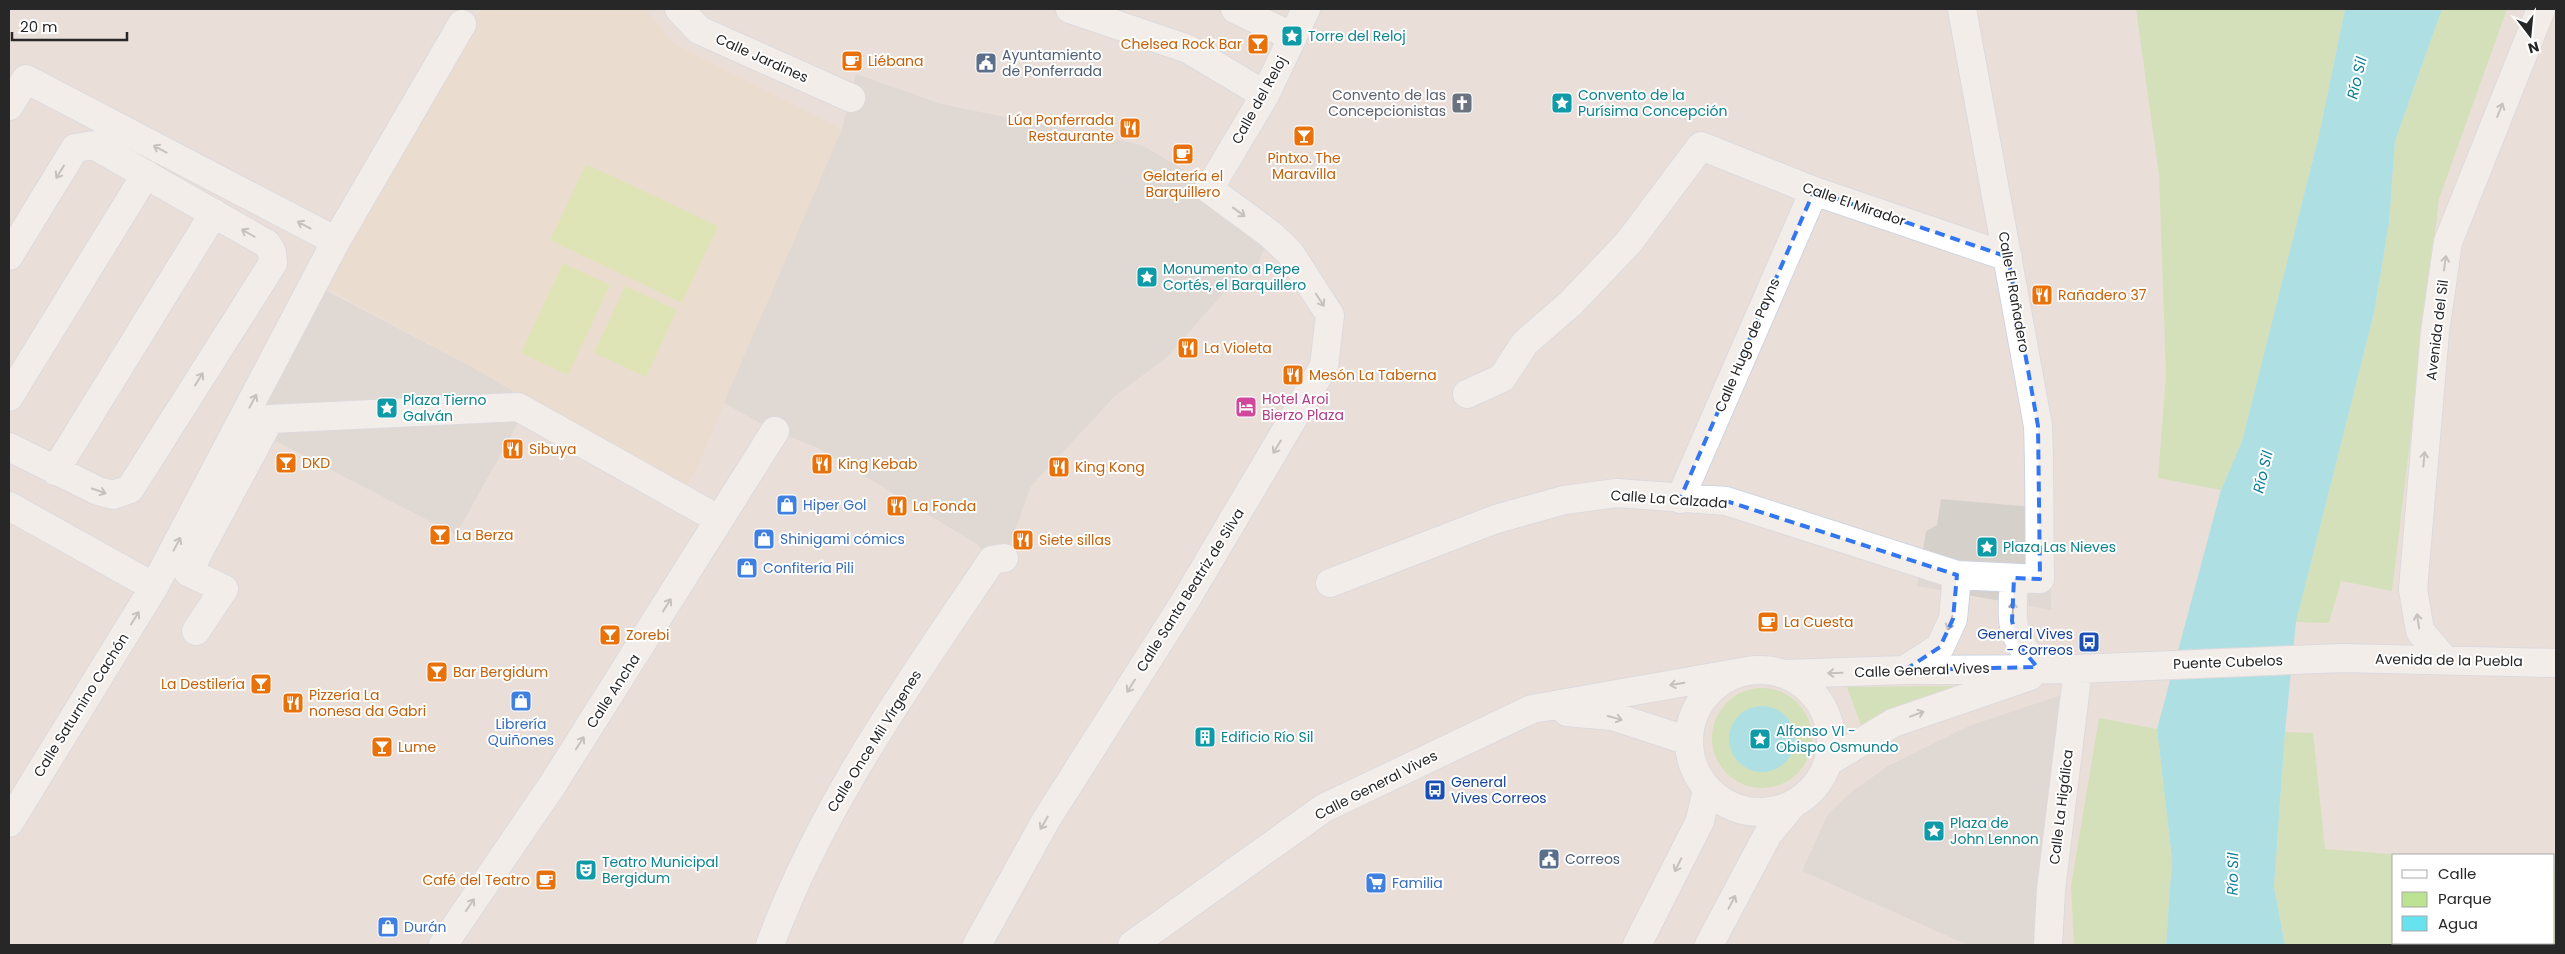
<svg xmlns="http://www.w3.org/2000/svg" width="2565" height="954" viewBox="0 0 2565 954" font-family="Poppins,sans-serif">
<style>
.education{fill:#eddac6}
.green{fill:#bbe392}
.pitch{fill:#d3ea8d}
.plaza{fill:#d6d0ca}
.water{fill:#67e3f0}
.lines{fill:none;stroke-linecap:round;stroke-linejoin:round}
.minor-casing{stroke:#cdd4e1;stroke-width:30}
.minor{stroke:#fff;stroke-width:28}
.oneway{stroke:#9e9e9e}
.marked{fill:none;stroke:#3277f1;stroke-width:4;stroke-dasharray:10 6;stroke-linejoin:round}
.labels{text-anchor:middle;stroke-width:4;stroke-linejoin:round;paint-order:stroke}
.culture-label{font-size:14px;fill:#0d838f;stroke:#fff;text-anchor:start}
.food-label{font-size:14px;fill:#c56008;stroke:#fff;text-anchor:start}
.service-label{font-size:14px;fill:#4e5e75;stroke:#fff;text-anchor:start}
.street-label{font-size:14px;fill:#272727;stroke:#fff}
.worship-label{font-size:14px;fill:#5b616d;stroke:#fff;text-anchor:end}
.hotel-label{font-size:14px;fill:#b23c85;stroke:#fff;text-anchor:start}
.shop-label{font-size:14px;fill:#366cbe;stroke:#fff;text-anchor:start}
.transit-label{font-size:14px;fill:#164399;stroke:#fff;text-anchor:end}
.water-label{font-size:15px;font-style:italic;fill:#0b7f97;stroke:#fff}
</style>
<rect width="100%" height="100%" fill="#eadfd8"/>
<path class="education" d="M481 9H646L674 44 842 129 695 473 684 488 470 366 323 286Z"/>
<path class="green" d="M2136 9H2345L2319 135 2242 441 2221 490 2158 478 2166 375 2159 175Z
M2442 9H2507L2439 199 2392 591 2341 581 2329 623 2296 622 2374 313 2389 223 2395 141Z
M1957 686C1924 697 1890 705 1862 728L1847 687Z
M1712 738a50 50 0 1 1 100 0a50 50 0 1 1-100 0Z
M2099 718 2157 729 2172 859 2166 945H2074L2071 886Z
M2285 732 2313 733 2325 849 2404 855H2394V943H2554V868H2556V945H2285L2274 887Z"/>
<path class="pitch" d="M586 164 718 226 682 303 550 240Z
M563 263 610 285 568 375 521 353Z
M625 286 677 310 646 377 594 353Z"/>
<path class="plaza" d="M856 74 941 104 1142 145 1192 175 1270 234 1257 266 1243 271 1166 358 1115 396 1031 486 1009 548 992 560 977 544 818 448 775 431 724 403 842 129Z
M315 285 470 366 530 401 456 535 241 423Z
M1941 499 2035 507 2050 528 2051 610 1917 586 1926 531 1937 525Z
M2065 694 2034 945H1968L1802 871 1828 814 1849 794 1888 766 1969 726Z"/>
<path class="water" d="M2345 9H2442L2395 141 2389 223 2374 313 2296 622 2285 732 2274 887 2285 945H2166L2172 859 2157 729 2221 490 2242 441 2319 135Z
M1729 739a33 33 0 1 1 66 0a33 33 0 1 1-66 0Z"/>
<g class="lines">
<g class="minor-casing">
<path id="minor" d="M679 9 699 30 851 98
M1070 9 1188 49 1265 95
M1235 9 1293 37
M9 106 26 79 336 241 154 587 9 823
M336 241 462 24
M9 256 75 148 94 145 267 244 272 252 273 263 130 489 113 495 98 491 9 447
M1467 394 1502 378 1525 343 1571 303 1629 242 1701 146 1814 191 2008 257
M9 397 146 174
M55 471 214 213
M1680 499 1814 191
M9 506 154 587
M2014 578C2012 623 2008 631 2037 667
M1330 583 1496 519 1564 500 1617 493 1726 501 1957 575 2040 579C2039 528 2040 477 2038 426L1962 9
M196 631 224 589 188 572 270 419 518 407 718 519
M2445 660 2420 631 2413 589 2435 332 2448 242 2541 9
M1906 669 1940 647 1953 619 1957 575
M1689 741a71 71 0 1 1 142 0a71 71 0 1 1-142 0Z
M1785 674 1905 670 2078 669 2342 658 2556 663
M1567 712 1612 716 1689 741
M1828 762 1893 723 2030 676
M443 945 553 784 775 431
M770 945C822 804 909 683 992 560L1004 558
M977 945 1046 820 1187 598 1324 366 1330 315 1290 253 1270 234 1209 189 1265 95 1306 9
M1132 945 1324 808 1532 709 1742 672
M1637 945 1700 821 1707 789
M1709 945 1768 834 1793 804
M2048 945 2051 890 2078 669"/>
</g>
<use href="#minor" class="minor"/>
</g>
<defs><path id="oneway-shaft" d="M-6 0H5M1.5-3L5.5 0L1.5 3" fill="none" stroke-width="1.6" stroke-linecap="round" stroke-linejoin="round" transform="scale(1.25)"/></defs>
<g class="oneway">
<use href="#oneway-shaft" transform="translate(2500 110) rotate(-68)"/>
<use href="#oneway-shaft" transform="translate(160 149) rotate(-152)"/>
<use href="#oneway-shaft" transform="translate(60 172) rotate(122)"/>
<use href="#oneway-shaft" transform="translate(1239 212) rotate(36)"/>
<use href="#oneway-shaft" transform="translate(304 225) rotate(-152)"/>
<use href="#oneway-shaft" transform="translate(248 233) rotate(-150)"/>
<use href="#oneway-shaft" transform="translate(2445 263) rotate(-82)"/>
<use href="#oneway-shaft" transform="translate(1320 300) rotate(57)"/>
<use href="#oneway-shaft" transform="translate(199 379) rotate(-58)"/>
<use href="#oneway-shaft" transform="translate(253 401) rotate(-62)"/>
<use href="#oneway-shaft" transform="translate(1277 447) rotate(121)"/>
<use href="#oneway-shaft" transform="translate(2424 459) rotate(-85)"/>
<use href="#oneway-shaft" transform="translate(99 491) rotate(19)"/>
<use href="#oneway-shaft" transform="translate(177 544) rotate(-62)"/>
<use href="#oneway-shaft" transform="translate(667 605) rotate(-58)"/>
<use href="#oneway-shaft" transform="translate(2013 609) rotate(-88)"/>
<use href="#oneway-shaft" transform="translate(135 618) rotate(-58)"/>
<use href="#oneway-shaft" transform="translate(2418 621) rotate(-99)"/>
<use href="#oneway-shaft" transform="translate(1950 623) rotate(109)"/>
<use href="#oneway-shaft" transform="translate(1835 673) rotate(178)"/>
<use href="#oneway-shaft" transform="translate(1677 684) rotate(170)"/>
<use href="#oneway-shaft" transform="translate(1131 686) rotate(122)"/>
<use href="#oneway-shaft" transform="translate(1917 714) rotate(-20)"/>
<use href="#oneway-shaft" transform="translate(1615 718) rotate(15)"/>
<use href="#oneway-shaft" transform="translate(580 743) rotate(-57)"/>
<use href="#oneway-shaft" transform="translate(1044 823) rotate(120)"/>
<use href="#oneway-shaft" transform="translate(1678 865) rotate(117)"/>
<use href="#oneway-shaft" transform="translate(1732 902) rotate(-62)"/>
<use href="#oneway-shaft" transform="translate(470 905) rotate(-56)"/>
</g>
<path d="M0 0H2565V954H0ZM1814 191 2008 257 2038 426 2040 579 2014 578 2012 621 2018 644 2037 667 1905 670 1940 647 1953 619 1957 575 1726 501 1680 499Z" fill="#eadfd8" fill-opacity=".55" fill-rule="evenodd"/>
<path class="marked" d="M1814 191 2008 257 2038 426 2040 579 2014 578 2012 621 2018 644 2037 667 1905 670 1940 647 1953 619 1957 575 1726 501 1680 499Z"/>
<defs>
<g id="sight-square" transform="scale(1.125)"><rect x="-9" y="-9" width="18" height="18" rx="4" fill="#0f9aa8" stroke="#fff"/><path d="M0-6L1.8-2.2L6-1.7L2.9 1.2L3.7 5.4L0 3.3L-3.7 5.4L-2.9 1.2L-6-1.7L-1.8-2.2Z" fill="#fff"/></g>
<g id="bar-square" transform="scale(1.125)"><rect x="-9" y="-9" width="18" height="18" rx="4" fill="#e8710a" stroke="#fff"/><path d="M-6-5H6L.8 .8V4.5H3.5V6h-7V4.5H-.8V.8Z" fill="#fff"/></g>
<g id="cafe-square" transform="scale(1.125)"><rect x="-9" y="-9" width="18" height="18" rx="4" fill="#e8710a" stroke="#fff"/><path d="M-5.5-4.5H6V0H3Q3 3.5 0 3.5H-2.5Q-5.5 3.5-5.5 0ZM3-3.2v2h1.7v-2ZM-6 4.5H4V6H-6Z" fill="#fff"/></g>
<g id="civic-square" transform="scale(1.125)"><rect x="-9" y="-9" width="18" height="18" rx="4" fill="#5c6f8a" stroke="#fff"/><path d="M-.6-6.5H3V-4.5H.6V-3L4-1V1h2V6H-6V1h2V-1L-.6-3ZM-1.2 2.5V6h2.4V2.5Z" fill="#fff"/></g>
<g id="church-square" transform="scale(1.125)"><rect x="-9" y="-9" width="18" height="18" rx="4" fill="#6b7280" stroke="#fff"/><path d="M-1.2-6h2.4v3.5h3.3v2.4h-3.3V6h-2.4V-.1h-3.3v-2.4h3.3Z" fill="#fff"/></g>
<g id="restaurant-square" transform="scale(1.125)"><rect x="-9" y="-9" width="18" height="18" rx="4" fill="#e8710a" stroke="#fff"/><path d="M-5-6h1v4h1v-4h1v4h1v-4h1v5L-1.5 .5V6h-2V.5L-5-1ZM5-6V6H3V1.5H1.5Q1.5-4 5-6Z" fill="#fff"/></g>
<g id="hotel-square" transform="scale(1.125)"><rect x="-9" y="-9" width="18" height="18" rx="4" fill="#d1479c" stroke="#fff"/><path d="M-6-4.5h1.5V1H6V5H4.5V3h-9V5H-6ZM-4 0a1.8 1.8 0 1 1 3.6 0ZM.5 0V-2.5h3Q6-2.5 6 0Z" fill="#fff"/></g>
<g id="shop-square" transform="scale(1.125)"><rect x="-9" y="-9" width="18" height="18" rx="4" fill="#3f7fe0" stroke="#fff"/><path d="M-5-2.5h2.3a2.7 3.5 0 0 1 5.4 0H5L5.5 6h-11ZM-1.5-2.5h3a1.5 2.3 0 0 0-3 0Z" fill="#fff"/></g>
<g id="bus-square" transform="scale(1.125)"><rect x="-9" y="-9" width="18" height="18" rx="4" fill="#1a4fb4" stroke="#fff"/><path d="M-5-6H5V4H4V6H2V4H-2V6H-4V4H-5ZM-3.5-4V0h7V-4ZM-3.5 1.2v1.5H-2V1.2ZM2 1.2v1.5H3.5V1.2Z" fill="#fff"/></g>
<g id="building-square" transform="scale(1.125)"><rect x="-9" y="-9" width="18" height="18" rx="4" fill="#0f9aa8" stroke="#fff"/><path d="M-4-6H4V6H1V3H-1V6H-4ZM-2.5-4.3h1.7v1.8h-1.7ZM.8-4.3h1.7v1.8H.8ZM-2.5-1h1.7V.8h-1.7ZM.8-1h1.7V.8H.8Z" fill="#fff"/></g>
<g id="theatre-square" transform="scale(1.125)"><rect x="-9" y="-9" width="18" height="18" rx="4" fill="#0f9aa8" stroke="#fff"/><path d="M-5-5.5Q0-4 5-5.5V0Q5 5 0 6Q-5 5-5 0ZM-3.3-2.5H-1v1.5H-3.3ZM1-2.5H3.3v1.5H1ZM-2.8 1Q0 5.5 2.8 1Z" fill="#fff"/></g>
<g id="supermarket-square" transform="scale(1.125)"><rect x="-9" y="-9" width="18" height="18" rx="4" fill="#3f7fe0" stroke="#fff"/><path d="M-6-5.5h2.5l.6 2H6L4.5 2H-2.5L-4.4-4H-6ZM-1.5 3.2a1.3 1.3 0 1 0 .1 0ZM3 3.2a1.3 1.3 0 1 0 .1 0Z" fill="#fff"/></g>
</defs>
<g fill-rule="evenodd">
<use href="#sight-square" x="1292" y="36"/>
<use href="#bar-square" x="1258" y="44"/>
<use href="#cafe-square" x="852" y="61"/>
<use href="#civic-square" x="986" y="63"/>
<use href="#church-square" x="1462" y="103"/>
<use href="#sight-square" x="1562" y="103"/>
<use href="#restaurant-square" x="1130" y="128"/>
<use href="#bar-square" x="1304" y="136"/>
<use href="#cafe-square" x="1183" y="154"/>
<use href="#sight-square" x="1147" y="277"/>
<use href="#restaurant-square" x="2042" y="295"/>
<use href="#restaurant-square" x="1188" y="348"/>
<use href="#restaurant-square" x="1293" y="375"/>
<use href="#hotel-square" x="1246" y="407"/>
<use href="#sight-square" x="387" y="408"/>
<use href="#restaurant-square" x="513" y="449"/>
<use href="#bar-square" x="286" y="463"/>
<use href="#restaurant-square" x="822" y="464"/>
<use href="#restaurant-square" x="1059" y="467"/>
<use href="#shop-square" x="787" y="505"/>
<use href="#restaurant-square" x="897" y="506"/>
<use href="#bar-square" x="440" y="535"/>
<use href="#shop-square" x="764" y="539"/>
<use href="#restaurant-square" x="1023" y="540"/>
<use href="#sight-square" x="1987" y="547"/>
<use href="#shop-square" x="747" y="568"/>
<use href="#cafe-square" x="1768" y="622"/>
<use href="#bar-square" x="610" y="635"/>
<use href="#bus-square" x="2089" y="642"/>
<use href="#bar-square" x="437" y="672"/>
<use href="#bar-square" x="261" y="684"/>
<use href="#shop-square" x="521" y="701"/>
<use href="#restaurant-square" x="293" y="703"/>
<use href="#building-square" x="1205" y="737"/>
<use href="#sight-square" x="1760" y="739"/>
<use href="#bar-square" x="382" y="747"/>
<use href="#bus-square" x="1435" y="790"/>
<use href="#sight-square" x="1934" y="831"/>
<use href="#civic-square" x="1549" y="859"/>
<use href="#theatre-square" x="586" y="870"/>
<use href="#cafe-square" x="546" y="880"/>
<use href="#supermarket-square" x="1376" y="883"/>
<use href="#shop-square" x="388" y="927"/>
</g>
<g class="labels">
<g class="culture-label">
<text x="1308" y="41">Torre del Reloj</text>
<text x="1578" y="100">Convento de la<tspan x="1578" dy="16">Purísima Concepción</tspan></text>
<text x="1163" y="274">Monumento a Pepe<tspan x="1163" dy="16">Cortés, el Barquillero</tspan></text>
<text x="403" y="405">Plaza Tierno<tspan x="403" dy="16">Galván</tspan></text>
<text x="2003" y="552">Plaza Las Nieves</text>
<text x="1776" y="736">Alfonso VI -<tspan x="1776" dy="16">Obispo Osmundo</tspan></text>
<text x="1221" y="742">Edificio Río Sil</text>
<text x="1950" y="828">Plaza de<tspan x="1950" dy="16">John Lennon</tspan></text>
<text x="602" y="867">Teatro Municipal<tspan x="602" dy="16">Bergidum</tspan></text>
</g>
<g class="food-label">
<text x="1242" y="49" text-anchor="end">Chelsea Rock Bar</text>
<text x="868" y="66">Liébana</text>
<text x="1114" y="125" text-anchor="end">Lúa Ponferrada<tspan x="1114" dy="16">Restaurante</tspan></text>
<text x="1304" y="163" text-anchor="middle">Pintxo. The<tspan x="1304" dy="16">Maravilla</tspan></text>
<text x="1183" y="181" text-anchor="middle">Gelatería el<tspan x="1183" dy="16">Barquillero</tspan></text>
<text x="2058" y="300">Rañadero 37</text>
<text x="1204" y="353">La Violeta</text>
<text x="1309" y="380">Mesón La Taberna</text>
<text x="529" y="454">Sibuya</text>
<text x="302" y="468">DKD</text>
<text x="838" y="469">King Kebab</text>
<text x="1075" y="472">King Kong</text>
<text x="913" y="511">La Fonda</text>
<text x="456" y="540">La Berza</text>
<text x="1039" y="545">Siete sillas</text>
<text x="1784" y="627">La Cuesta</text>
<text x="626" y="640">Zorebi</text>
<text x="453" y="677">Bar Bergidum</text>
<text x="245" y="689" text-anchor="end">La Destilería</text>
<text x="309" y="700">Pizzería La<tspan x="309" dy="16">nonesa da Gabri</tspan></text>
<text x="398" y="752">Lume</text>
<text x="530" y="885" text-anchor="end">Café del Teatro</text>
</g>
<g class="service-label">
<text x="1002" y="60">Ayuntamiento<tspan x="1002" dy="16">de Ponferrada</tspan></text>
<text x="1565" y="864">Correos</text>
</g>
<g class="street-label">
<text transform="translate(762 58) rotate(24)" y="5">Calle Jardines</text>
<text transform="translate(1259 100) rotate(-61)" y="5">Calle del Reloj</text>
<text transform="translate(1854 204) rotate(19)" y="5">Calle El Mirador</text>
<text transform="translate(2014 292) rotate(80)" y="5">Calle El Rañadero</text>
<text transform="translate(2437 330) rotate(-83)" y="5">Avenida del Sil</text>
<text transform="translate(1747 345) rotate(-67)" y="5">Calle Hugo de Payns</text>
<text transform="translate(1669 499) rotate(4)" y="5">Calle La Calzada</text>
<text transform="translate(1190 590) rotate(-58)" y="5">Calle Santa Beatriz de Silva</text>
<text transform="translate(2449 660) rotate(1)" y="5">Avenida de la Puebla</text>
<text transform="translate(2228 662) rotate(-2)" y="5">Puente Cubelos</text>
<text transform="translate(1922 670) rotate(-2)" y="5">Calle General Vives</text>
<text transform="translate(613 691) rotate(-57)" y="5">Calle Ancha</text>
<text transform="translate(81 705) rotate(-58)" y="5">Calle Saturnino Cachón</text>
<text transform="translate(874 741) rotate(-58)" y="5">Calle Once Mil Vírgenes</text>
<text transform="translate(1376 785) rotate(-27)" y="5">Calle General Vives</text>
<text transform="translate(2061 807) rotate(-83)" y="5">Calle La Higálica</text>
</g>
<g class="worship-label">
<text x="1446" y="100">Convento de las<tspan x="1446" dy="16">Concepcionistas</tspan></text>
</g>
<g class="hotel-label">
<text x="1262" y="404">Hotel Aroi<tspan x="1262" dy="16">Bierzo Plaza</tspan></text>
</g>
<g class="shop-label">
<text x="803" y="510">Hiper Gol</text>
<text x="780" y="544">Shinigami cómics</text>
<text x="763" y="573">Confitería Pili</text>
<text x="521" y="729" text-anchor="middle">Librería<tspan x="521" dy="16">Quiñones</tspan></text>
<text x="1392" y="888">Familia</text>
<text x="404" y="932">Durán</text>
</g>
<g class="transit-label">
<text x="2073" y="639">General Vives<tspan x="2073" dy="16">- Correos</tspan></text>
<text x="1451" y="787" text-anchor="start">General<tspan x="1451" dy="16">Vives Correos</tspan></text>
</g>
<g class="water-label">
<text transform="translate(2357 78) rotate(-77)" y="5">Río Sil</text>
<text transform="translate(2263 472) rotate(-77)" y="5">Río Sil</text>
<text transform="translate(2233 874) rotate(-89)" y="5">Río Sil</text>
</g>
</g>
<rect width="2565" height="954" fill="none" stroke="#272727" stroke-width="20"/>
<rect x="2392" y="854" width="162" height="90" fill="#ffffff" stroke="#a9a9a9"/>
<rect x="2402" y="870" width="25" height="8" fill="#ffffff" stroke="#a9a9a9"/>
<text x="2438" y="879" font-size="15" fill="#272727">Calle</text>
<rect x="2402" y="892" width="25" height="15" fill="#bbe392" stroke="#a9a9a9"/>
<text x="2438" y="904" font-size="15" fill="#272727">Parque</text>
<rect x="2402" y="916" width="25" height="15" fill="#67e3f0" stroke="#a9a9a9"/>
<text x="2438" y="929" font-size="15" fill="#272727">Agua</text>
<g transform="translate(2530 35) rotate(164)" stroke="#ffffff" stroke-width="4" paint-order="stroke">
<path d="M0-4L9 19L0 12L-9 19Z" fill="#272727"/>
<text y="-8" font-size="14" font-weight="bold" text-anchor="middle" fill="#272727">N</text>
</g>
<path d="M12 32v8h115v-8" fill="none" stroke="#272727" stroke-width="2.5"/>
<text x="20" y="32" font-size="15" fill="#272727" stroke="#ffffff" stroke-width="4" paint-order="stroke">20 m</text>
</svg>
